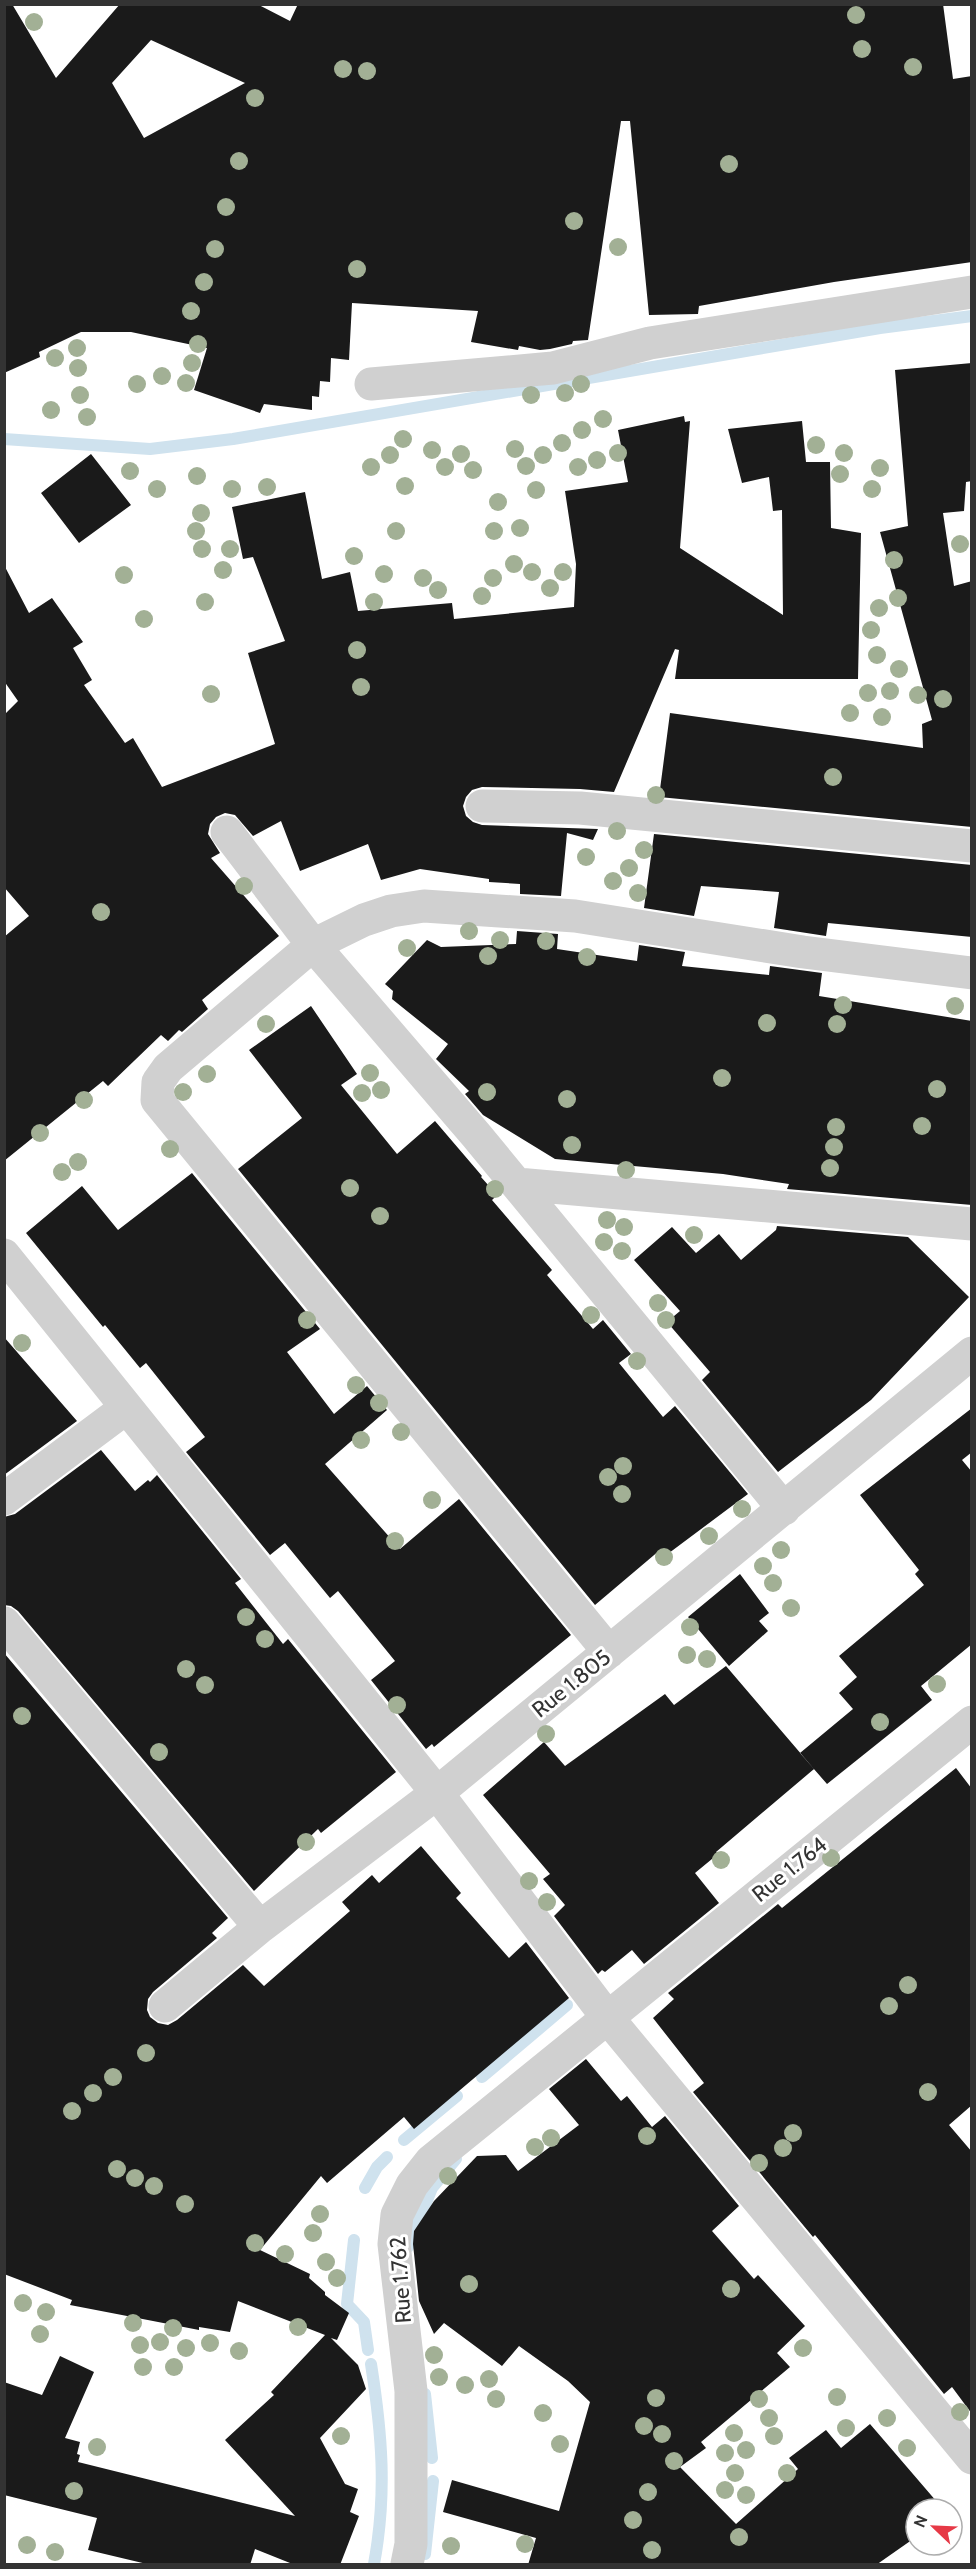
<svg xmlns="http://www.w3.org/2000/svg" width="976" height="2569" viewBox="0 0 976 2569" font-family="Cabin,sans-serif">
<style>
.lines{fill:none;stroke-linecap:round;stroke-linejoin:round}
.stream{stroke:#cfe2ee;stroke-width:12}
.building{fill:#1a1a1a;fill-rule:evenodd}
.street{stroke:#d0d0d0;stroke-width:33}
.tree{fill:#a2b095}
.labels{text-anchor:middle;stroke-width:6;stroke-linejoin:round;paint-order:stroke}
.street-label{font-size:22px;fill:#333;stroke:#fff}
</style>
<rect width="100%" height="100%" fill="#fff"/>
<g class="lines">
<path class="stream" d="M4 439 150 449 233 439 880 328 972 316
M482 2077 567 2005
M404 2140 457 2096
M365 2188 377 2167 387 2157
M354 2240 347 2304 364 2322 368 2350
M408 2247 432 2188 456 2159
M371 2364C382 2434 387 2494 374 2564
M425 2394 432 2458
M425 2554 433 2481"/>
</g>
<path class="building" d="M4 4H12L56 78 120 4H257L290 21 298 4H943L953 79 972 76V262L834 282 699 306 698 314 649 315 630 121H621L588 340 573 341 572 344 550 349 540 350 519 346 518 350 471 342 478 311 352 303 349 360 331 358 330 382 320 381 319 397 312 396V410L264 404 260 413 194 390 207 348 131 332H81L39 352 40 357 4 373ZM151 40 245 83 144 138 112 83Z
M972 363V481L966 482 964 511 943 513 954 586 972 581V827L659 797 670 713 923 748 922 724 932 720 880 532 908 526 895 370Z
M684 416 685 422 690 421 680 548 783 615 782 510 773 511 769 477 742 483 728 429 802 421 806 462H830L831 528 861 533 858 679H675L679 650 675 649 614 792 580 789 482 787 472 790 466 797 463 806 466 816 473 822 482 825 598 829 593 840 567 833 561 896 520 894V884L489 882V879L420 869 381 880 368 844 300 871 281 821 253 836 235 815 225 813 216 817 210 824 208 834 220 853 211 858 279 936 202 1000 208 1009 182 1032 179 1030 168 1041 161 1035 108 1086 103 1081 4 1161V937L29 916 4 887V715L18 701 4 681V565L29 613 52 598 83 642 73 648 92 680 84 685 125 743 133 738 162 787 275 744 248 653 285 641 253 557 243 559 232 507 305 492 322 579 350 572 358 611 452 603 454 619 574 607 576 564 565 491 628 482 618 430Z
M91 454 131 505 79 543 41 493Z
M654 834 972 865V937L828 923 826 936 774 928 779 892 701 886 694 916 644 908Z
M517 931 558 934 557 949 637 961 639 945 685 952 682 966 769 975 770 966 822 973 819 996 972 1021V1205L787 1189 789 1184 723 1174 555 1159 483 1115 465 1094 469 1091 436 1059 448 1044 392 999 393 991 385 984 427 940 441 947 516 944Z
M311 1006 357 1074 341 1085 397 1154 435 1121 482 1176 481 1177 497 1195 492 1200 552 1270 547 1275 593 1329 603 1320 631 1354 619 1363 663 1417 675 1406 748 1494 665 1556 660 1550 595 1605 238 1169 302 1118 249 1050Z
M192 1173 320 1329 287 1352 334 1414 367 1386 387 1410 325 1464 400 1549 459 1499 571 1635 434 1747 432 1744 426 1749 371 1680 395 1661 338 1591 330 1598 285 1543 270 1555 186 1452 205 1437 146 1363 140 1368 105 1325 103 1327 26 1233 82 1186 118 1230Z
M777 1226 908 1237 969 1297 871 1400 778 1472 702 1380 710 1372 667 1322 680 1311 634 1260 672 1227 696 1253 719 1234 741 1260 776 1230Z
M4 1337 77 1421 4 1475Z
M972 1408V1452L962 1460 972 1472V1644L921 1686 932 1700 827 1784 800 1753 853 1709 839 1693 857 1677 839 1656 924 1585 915 1574 919 1570 860 1495Z
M101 1450 135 1491 148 1480 150 1482 157 1475 241 1579 235 1583 283 1644 288 1639 396 1772 321 1833 318 1829 254 1891 18 1611 11 1606 4 1605V1517L15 1514Z
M740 1574 769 1613 759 1621 768 1631 729 1666 688 1617Z
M4 1653 228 1918 212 1933 217 1938 153 1992 148 1999 147 2010 150 2017 158 2023 168 2025 177 2020 243 1965 264 1986 350 1911 342 1902 372 1875 379 1883 421 1846 461 1893 456 1898 509 1958 526 1942 569 1998 414 2129 404 2117 327 2183 321 2176 260 2250 310 2274 309 2278 325 2292V2295L349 2313 337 2340 331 2338 358 2365 366 2389 320 2438 345 2484 358 2489 350 2512 359 2516 340 2565H295L255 2549 250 2565H151L88 2550 97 2518 4 2495V2382L42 2395 60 2356 94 2372 65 2438 80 2442 77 2454 80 2455 78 2462 295 2516 225 2440 274 2395 271 2392 325 2335 238 2301 230 2332 199 2327V2330L153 2321 70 2305 72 2300 4 2274Z
M726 1666 814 1769 716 1852 718 1854 695 1873 719 1903 644 1964 632 1950 605 1972 602 1970 598 1974 554 1916 565 1905 543 1879 550 1874 483 1795 544 1742 565 1766 665 1694 674 1705Z
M956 1768 972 1789V2105L949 2125 972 2152V2414L952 2387 944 2394 815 2235 813 2237 693 2092 704 2083 653 2018 674 1999 668 1993 778 1904 782 1908Z
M586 2059 621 2101 627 2096 652 2127 665 2116 739 2206 712 2231 754 2279 758 2275 805 2326 777 2353 790 2367 701 2442 706 2448 680 2467 736 2524 798 2469 789 2458 826 2430 841 2448 870 2424 943 2509H916V2537L876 2565H528L536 2538 443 2512 452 2480 559 2511 590 2402 568 2381 519 2346 502 2366 444 2323 434 2334 419 2301 413 2244 414 2231 434 2201 477 2156 506 2155 518 2171 579 2125 549 2089Z"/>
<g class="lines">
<path class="street" d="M371 384 553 368 650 343 972 292
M482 806 580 808 972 846
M227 832 313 945 476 1135 784 1509
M517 1184 972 1224
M4 1255 437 1793 607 2017 972 2458
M4 1499 126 1408
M4 1623 260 1927
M609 1652 157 1100 158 1082 168 1068 313 945 364 920 391 911 424 906 575 916 803 952 972 973
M165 2006 260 1927 437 1793 972 1353
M407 2564 411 2544V2391L394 2244 397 2215 412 2185 431 2161 972 1722"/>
</g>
<g class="tree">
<circle cx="856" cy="15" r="9"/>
<circle cx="34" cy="22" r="9"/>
<circle cx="862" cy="49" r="9"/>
<circle cx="913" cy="67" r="9"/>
<circle cx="343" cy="69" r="9"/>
<circle cx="367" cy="71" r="9"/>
<circle cx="255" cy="98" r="9"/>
<circle cx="239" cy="161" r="9"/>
<circle cx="729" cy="164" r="9"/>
<circle cx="226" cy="207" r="9"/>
<circle cx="574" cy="221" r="9"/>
<circle cx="618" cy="247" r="9"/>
<circle cx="215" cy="249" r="9"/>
<circle cx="357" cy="269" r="9"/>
<circle cx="204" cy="282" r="9"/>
<circle cx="191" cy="311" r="9"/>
<circle cx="198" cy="344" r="9"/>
<circle cx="77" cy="348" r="9"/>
<circle cx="55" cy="358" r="9"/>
<circle cx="192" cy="363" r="9"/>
<circle cx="78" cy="368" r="9"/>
<circle cx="162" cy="376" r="9"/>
<circle cx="186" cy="383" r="9"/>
<circle cx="137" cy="384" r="9"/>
<circle cx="581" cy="384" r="9"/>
<circle cx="565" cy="393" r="9"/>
<circle cx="80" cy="395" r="9"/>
<circle cx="531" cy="395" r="9"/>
<circle cx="51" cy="410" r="9"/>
<circle cx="87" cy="417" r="9"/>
<circle cx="603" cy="419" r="9"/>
<circle cx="582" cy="430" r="9"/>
<circle cx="403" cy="439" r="9"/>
<circle cx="562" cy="443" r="9"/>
<circle cx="816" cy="445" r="9"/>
<circle cx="515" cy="449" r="9"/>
<circle cx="432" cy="450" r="9"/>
<circle cx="618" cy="453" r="9"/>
<circle cx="844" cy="453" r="9"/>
<circle cx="461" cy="454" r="9"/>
<circle cx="390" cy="455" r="9"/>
<circle cx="543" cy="455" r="9"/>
<circle cx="597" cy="460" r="9"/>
<circle cx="526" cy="466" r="9"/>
<circle cx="371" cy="467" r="9"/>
<circle cx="445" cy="467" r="9"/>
<circle cx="578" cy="467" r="9"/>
<circle cx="880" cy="468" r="9"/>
<circle cx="473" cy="470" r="9"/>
<circle cx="130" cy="471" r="9"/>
<circle cx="840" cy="474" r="9"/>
<circle cx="197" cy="476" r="9"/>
<circle cx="405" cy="486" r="9"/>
<circle cx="267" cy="487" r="9"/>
<circle cx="157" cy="489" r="9"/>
<circle cx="232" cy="489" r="9"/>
<circle cx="872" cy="489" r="9"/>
<circle cx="536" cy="490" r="9"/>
<circle cx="498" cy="502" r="9"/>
<circle cx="201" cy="513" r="9"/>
<circle cx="520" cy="528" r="9"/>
<circle cx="196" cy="531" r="9"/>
<circle cx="396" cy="531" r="9"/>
<circle cx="494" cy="531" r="9"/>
<circle cx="960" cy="544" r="9"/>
<circle cx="202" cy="549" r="9"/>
<circle cx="230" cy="549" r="9"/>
<circle cx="354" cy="556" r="9"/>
<circle cx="894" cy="560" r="9"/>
<circle cx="514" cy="564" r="9"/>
<circle cx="223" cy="570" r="9"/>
<circle cx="532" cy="572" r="9"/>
<circle cx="563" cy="572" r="9"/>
<circle cx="384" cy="574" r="9"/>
<circle cx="124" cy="575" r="9"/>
<circle cx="423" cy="578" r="9"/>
<circle cx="493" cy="578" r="9"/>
<circle cx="550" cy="588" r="9"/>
<circle cx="438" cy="590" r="9"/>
<circle cx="482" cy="596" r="9"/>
<circle cx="898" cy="598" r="9"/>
<circle cx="205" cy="602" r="9"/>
<circle cx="374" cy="602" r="9"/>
<circle cx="879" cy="608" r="9"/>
<circle cx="144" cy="619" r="9"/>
<circle cx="871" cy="630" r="9"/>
<circle cx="357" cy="650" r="9"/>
<circle cx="877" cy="655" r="9"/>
<circle cx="899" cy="669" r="9"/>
<circle cx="361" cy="687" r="9"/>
<circle cx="890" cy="691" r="9"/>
<circle cx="868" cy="693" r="9"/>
<circle cx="211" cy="694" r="9"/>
<circle cx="918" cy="695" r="9"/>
<circle cx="943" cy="699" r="9"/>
<circle cx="850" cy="713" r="9"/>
<circle cx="882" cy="717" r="9"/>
<circle cx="833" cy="777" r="9"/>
<circle cx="656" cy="795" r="9"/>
<circle cx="617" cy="831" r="9"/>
<circle cx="644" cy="850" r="9"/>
<circle cx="586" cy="857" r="9"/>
<circle cx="629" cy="868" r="9"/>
<circle cx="613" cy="881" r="9"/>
<circle cx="244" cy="886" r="9"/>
<circle cx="638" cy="893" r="9"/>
<circle cx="101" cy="912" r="9"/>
<circle cx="469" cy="931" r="9"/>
<circle cx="500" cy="940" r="9"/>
<circle cx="546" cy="941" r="9"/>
<circle cx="407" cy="948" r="9"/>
<circle cx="488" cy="956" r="9"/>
<circle cx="587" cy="957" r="9"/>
<circle cx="843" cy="1005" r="9"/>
<circle cx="955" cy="1006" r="9"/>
<circle cx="767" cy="1023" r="9"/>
<circle cx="266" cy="1024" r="9"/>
<circle cx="837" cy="1024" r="9"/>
<circle cx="370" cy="1073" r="9"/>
<circle cx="207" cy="1074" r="9"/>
<circle cx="722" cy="1078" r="9"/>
<circle cx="937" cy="1089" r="9"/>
<circle cx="381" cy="1090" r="9"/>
<circle cx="183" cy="1092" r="9"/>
<circle cx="487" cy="1092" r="9"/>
<circle cx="362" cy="1093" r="9"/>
<circle cx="567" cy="1099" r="9"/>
<circle cx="84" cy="1100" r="9"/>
<circle cx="922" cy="1126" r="9"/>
<circle cx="836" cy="1127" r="9"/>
<circle cx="40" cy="1133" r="9"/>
<circle cx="572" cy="1145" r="9"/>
<circle cx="834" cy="1147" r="9"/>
<circle cx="170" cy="1149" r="9"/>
<circle cx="78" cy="1162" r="9"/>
<circle cx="830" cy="1168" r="9"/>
<circle cx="626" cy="1170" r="9"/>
<circle cx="62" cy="1172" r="9"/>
<circle cx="350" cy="1188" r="9"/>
<circle cx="495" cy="1189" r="9"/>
<circle cx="380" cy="1216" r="9"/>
<circle cx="607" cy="1220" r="9"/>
<circle cx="624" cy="1227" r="9"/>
<circle cx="694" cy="1235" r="9"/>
<circle cx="604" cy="1242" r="9"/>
<circle cx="622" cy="1251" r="9"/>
<circle cx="658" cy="1303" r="9"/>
<circle cx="591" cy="1315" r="9"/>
<circle cx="307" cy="1320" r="9"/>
<circle cx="666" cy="1320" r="9"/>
<circle cx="22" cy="1343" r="9"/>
<circle cx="637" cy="1361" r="9"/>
<circle cx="356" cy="1385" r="9"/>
<circle cx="379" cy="1403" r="9"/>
<circle cx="401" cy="1432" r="9"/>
<circle cx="361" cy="1440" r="9"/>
<circle cx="623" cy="1466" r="9"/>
<circle cx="608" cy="1477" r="9"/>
<circle cx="622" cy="1494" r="9"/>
<circle cx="432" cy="1500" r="9"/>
<circle cx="742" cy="1509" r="9"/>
<circle cx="709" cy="1536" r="9"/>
<circle cx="395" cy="1541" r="9"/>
<circle cx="781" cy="1550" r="9"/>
<circle cx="664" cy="1557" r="9"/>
<circle cx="763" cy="1566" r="9"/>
<circle cx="773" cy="1583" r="9"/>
<circle cx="791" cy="1608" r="9"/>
<circle cx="246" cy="1617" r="9"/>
<circle cx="690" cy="1627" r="9"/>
<circle cx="265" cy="1639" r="9"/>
<circle cx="687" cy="1655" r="9"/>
<circle cx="707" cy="1659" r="9"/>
<circle cx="186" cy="1669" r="9"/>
<circle cx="937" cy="1684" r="9"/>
<circle cx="205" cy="1685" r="9"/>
<circle cx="397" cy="1705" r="9"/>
<circle cx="22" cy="1716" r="9"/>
<circle cx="880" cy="1722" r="9"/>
<circle cx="546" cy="1734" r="9"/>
<circle cx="159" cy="1752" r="9"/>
<circle cx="306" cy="1842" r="9"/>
<circle cx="831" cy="1858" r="9"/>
<circle cx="721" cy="1860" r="9"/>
<circle cx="529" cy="1881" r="9"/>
<circle cx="547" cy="1902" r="9"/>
<circle cx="908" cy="1985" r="9"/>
<circle cx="889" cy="2006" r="9"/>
<circle cx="146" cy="2053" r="9"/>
<circle cx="113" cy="2077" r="9"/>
<circle cx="928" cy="2092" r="9"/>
<circle cx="93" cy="2093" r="9"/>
<circle cx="72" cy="2111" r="9"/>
<circle cx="793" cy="2133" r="9"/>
<circle cx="647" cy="2136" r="9"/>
<circle cx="551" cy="2138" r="9"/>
<circle cx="535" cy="2147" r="9"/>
<circle cx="783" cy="2148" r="9"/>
<circle cx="759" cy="2163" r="9"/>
<circle cx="117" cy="2169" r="9"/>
<circle cx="448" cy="2176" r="9"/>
<circle cx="135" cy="2178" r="9"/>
<circle cx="154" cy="2186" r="9"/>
<circle cx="185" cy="2204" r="9"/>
<circle cx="320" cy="2214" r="9"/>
<circle cx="313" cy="2233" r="9"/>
<circle cx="255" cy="2243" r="9"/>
<circle cx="285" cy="2254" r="9"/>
<circle cx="326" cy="2262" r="9"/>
<circle cx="337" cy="2278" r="9"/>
<circle cx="469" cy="2284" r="9"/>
<circle cx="731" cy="2289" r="9"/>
<circle cx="23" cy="2303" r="9"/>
<circle cx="46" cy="2312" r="9"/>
<circle cx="133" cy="2323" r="9"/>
<circle cx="298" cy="2327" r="9"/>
<circle cx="173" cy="2328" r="9"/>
<circle cx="40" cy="2334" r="9"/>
<circle cx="160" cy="2342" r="9"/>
<circle cx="210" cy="2343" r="9"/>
<circle cx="140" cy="2345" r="9"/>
<circle cx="186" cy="2348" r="9"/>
<circle cx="803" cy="2348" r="9"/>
<circle cx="239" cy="2351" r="9"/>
<circle cx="434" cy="2355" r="9"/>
<circle cx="143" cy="2367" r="9"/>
<circle cx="174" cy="2367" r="9"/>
<circle cx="439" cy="2377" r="9"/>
<circle cx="489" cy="2379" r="9"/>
<circle cx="465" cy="2385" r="9"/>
<circle cx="837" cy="2397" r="9"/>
<circle cx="656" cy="2398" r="9"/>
<circle cx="496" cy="2399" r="9"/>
<circle cx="759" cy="2399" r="9"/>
<circle cx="960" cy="2412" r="9"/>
<circle cx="543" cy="2413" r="9"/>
<circle cx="769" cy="2418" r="9"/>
<circle cx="887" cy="2418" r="9"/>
<circle cx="644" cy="2426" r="9"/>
<circle cx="846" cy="2428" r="9"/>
<circle cx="734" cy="2433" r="9"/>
<circle cx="662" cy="2434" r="9"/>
<circle cx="341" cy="2436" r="9"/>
<circle cx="774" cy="2436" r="9"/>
<circle cx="560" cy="2444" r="9"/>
<circle cx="97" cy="2447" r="9"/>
<circle cx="907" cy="2448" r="9"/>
<circle cx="746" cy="2450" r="9"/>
<circle cx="725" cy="2453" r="9"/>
<circle cx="674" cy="2461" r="9"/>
<circle cx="735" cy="2473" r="9"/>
<circle cx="787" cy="2473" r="9"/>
<circle cx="725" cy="2490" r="9"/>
<circle cx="74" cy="2491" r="9"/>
<circle cx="648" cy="2492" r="9"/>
<circle cx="746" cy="2495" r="9"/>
<circle cx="633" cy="2520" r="9"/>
<circle cx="739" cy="2537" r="9"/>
<circle cx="525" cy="2544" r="9"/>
<circle cx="27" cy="2545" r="9"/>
<circle cx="451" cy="2546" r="9"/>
<circle cx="652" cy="2550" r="9"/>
<circle cx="55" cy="2552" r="9"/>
</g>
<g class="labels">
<g class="street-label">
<text transform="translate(571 1683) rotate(-39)" y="8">Rue 1.805</text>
<text transform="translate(789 1869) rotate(-39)" y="8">Rue 1.764</text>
<text transform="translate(400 2280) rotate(-94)" y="8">Rue 1.762</text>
</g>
</g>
<rect width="976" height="2569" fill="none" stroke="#333333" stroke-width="12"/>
<g transform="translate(934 2527) rotate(293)"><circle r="28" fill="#ffffff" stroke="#adadad" stroke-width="1.5"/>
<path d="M0-4.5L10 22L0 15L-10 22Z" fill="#e63946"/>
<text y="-9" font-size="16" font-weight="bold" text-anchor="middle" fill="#333333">N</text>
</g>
</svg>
